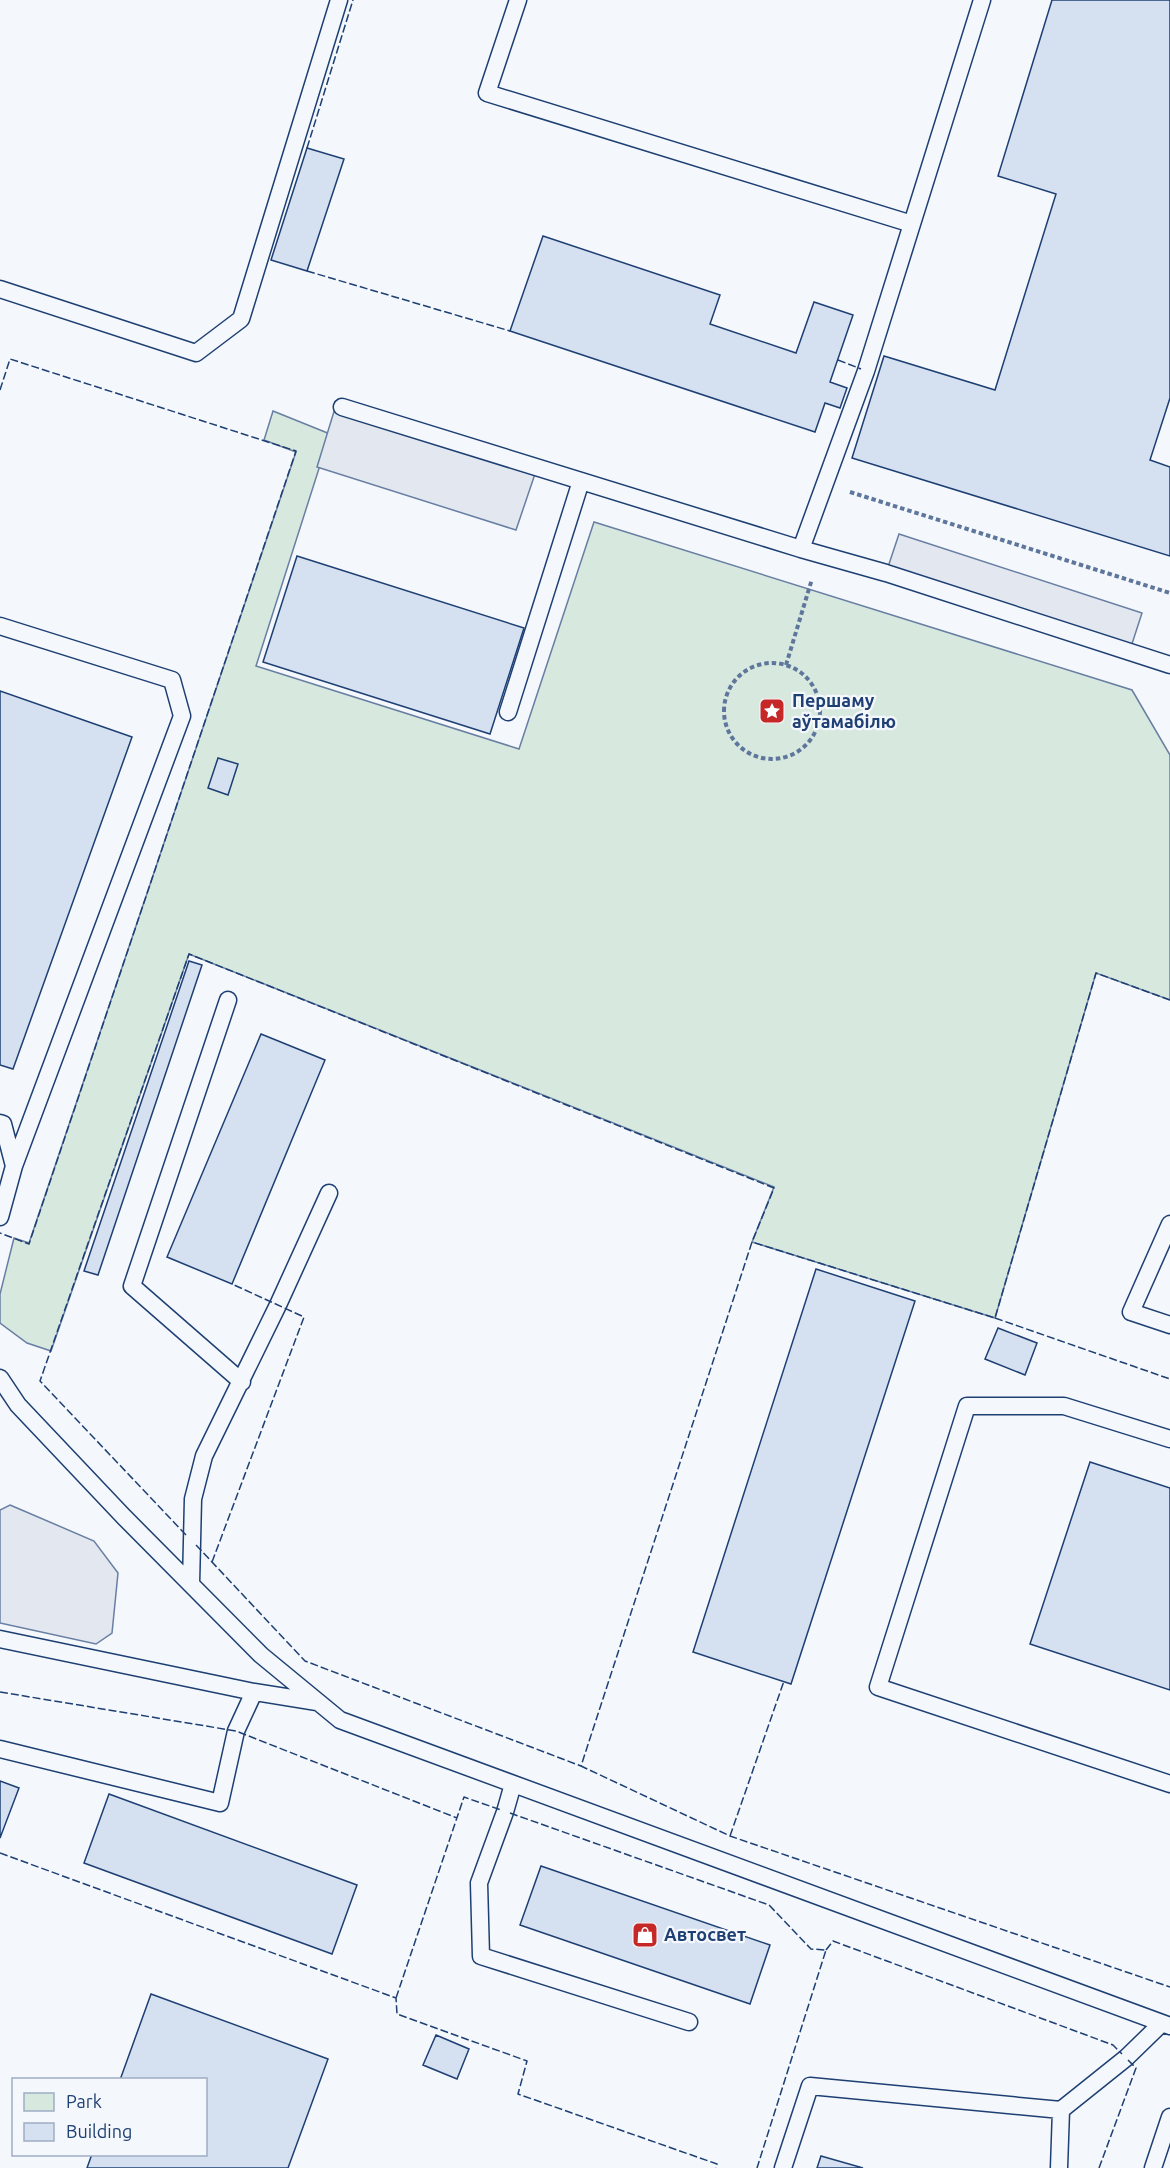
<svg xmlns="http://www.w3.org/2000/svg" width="1170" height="2168" viewBox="0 0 1170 2168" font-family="Ubuntu,sans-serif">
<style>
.green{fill:#d7e8df;stroke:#687fa3;stroke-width:1.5}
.parking{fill:#e3e8f0;stroke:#687fa3;stroke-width:1.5}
.building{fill:#d5e0f0;stroke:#1d3f73;stroke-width:1.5}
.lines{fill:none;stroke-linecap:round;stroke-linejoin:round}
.service-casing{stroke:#1d3f73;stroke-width:19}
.path{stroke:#5e769c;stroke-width:4;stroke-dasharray:4.5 3;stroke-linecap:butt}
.service{stroke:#f4f7fb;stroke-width:16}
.fence{stroke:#1d3f73;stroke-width:1.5;stroke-dasharray:8 3;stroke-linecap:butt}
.labels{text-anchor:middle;stroke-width:4.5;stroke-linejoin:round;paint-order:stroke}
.poi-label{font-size:18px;font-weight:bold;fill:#1d3f73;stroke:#f4f7fb;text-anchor:start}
</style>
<rect width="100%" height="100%" fill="#f4f7fb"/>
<path class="green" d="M273 411 330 434 256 666 519 749 594 522 1132 690 1170 755V1000L1096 973 995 1318 752 1242 774 1187 189 954 51 1351 27 1343 0 1323V1294L14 1238 29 1243 296 452 264 440Z"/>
<path class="parking" d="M336 405 537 468 516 530 317 467Z
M899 534 1142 613 1129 653 886 573Z
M10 1505 94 1541 118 1573 112 1633 96 1644 0 1623V1510Z"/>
<path class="building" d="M1052 0H1170V398L1150 460 1170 467V556L852 458 884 356 995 390 1056 194 998 176Z
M307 148 344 159 307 271 271 260Z
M543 236 720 295 710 324 796 353 814 302 853 315 830 382 847 388 840 408 825 403 815 432 510 331Z
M297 556 524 628 490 734 263 662Z
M0 691 132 737 13 1069 0 1065Z
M218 758 238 764 228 795 208 788Z
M189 961 202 965 98 1275 84 1271Z
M261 1034 325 1060 232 1284 167 1257Z
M816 1269 915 1301 791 1684 693 1652Z
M998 1328 1037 1343 1025 1375 985 1359Z
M1090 1462 1170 1488V1690L1030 1644Z
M0 1781 19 1788 0 1838Z
M109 1794 357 1885 332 1954 84 1863Z
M541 1866 770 1945 750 2004 520 1925Z
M151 1994 328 2059 288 2168H87L92 2154H206V2080H120Z
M436 2035 469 2049 457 2079 423 2065Z
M821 2156 863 2168H817Z"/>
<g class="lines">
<g class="service-casing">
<path id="service" d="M518 0 487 93 912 224
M0 289 196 353 241 319 339 0
M342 407 801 549 886 573 1170 665
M801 549 866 371 982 0
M0 626 172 680 182 716 14 1166 0 1217
M508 712 581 481
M228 1000 132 1286 242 1382
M0 1123 3 1124 14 1166
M1170 1224 1131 1312 1170 1325
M0 1378 18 1405 124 1517 261 1655 340 1720 1170 2026
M1170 1439 1064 1406H967L878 1687 1170 1784
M191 1584 193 1499 204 1456 278 1305 329 1193
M0 1639 254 1692
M0 1749 220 1803 236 1731 254 1692 317 1702
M513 1784 505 1812 479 1883 481 1956 689 2022
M783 2168 810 2086 1061 2110 1126 2058 1162 2023
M1059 2168 1061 2110
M1153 2168 1170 2117"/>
</g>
<path class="path" d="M850 492 1170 593
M724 711a48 48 0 1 1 96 0a48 48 0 1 1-96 0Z
M786 665 812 579"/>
<use href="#service" class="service"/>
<path class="fence" d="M307 148 353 0
M307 271 510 331
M838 360 861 369
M0 390 10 359 296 451 29 1244 0 1233
M1170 1000 1096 973 995 1318 752 1242 581 1766 730 1836 1170 1987
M995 1318 1170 1379
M186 1535 40 1381 189 954 774 1188 752 1242
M196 1545 305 1661 581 1766
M212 1562 304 1317 232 1284
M0 1692 236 1731 457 1818
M510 1813 769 1905 811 1949 826 1950 757 2168
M730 1836 784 1681
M0 1853 396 1998 397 2014 527 2061 518 2094 717 2164 716 2168
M826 1950 833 1941 1113 2045 1122 2054
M396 1998 464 1797 501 1810
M1099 2168 1136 2068 1128 2060"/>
</g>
<defs>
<g id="sight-square" transform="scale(1.35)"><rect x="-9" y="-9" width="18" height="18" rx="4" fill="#c62828" stroke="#f4f7fb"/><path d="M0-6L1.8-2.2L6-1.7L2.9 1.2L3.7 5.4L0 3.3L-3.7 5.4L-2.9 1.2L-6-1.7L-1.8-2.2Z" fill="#fff"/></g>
<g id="shop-square" transform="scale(1.35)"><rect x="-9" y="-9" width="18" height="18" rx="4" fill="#c62828" stroke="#f4f7fb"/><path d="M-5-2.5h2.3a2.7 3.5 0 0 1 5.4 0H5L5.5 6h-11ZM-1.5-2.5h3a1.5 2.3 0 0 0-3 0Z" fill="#fff"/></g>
</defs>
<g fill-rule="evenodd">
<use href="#sight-square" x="772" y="711"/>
<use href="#shop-square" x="645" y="1935"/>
</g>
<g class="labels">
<g class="poi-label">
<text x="792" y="707">Першаму<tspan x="792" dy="21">аўтамабілю</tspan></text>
<text x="664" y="1941">Автосвет</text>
</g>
</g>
<rect x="12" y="2078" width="195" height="78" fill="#f4f7fb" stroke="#9eadc5" stroke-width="1.5"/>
<rect x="24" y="2093" width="30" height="18" fill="#d7e8df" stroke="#9eadc5" stroke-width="1.5"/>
<text x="66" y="2108" font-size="18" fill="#1d3f73">Park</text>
<rect x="24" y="2123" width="30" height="18" fill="#d5e0f0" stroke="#9eadc5" stroke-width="1.5"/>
<text x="66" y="2138" font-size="18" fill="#1d3f73">Building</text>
</svg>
